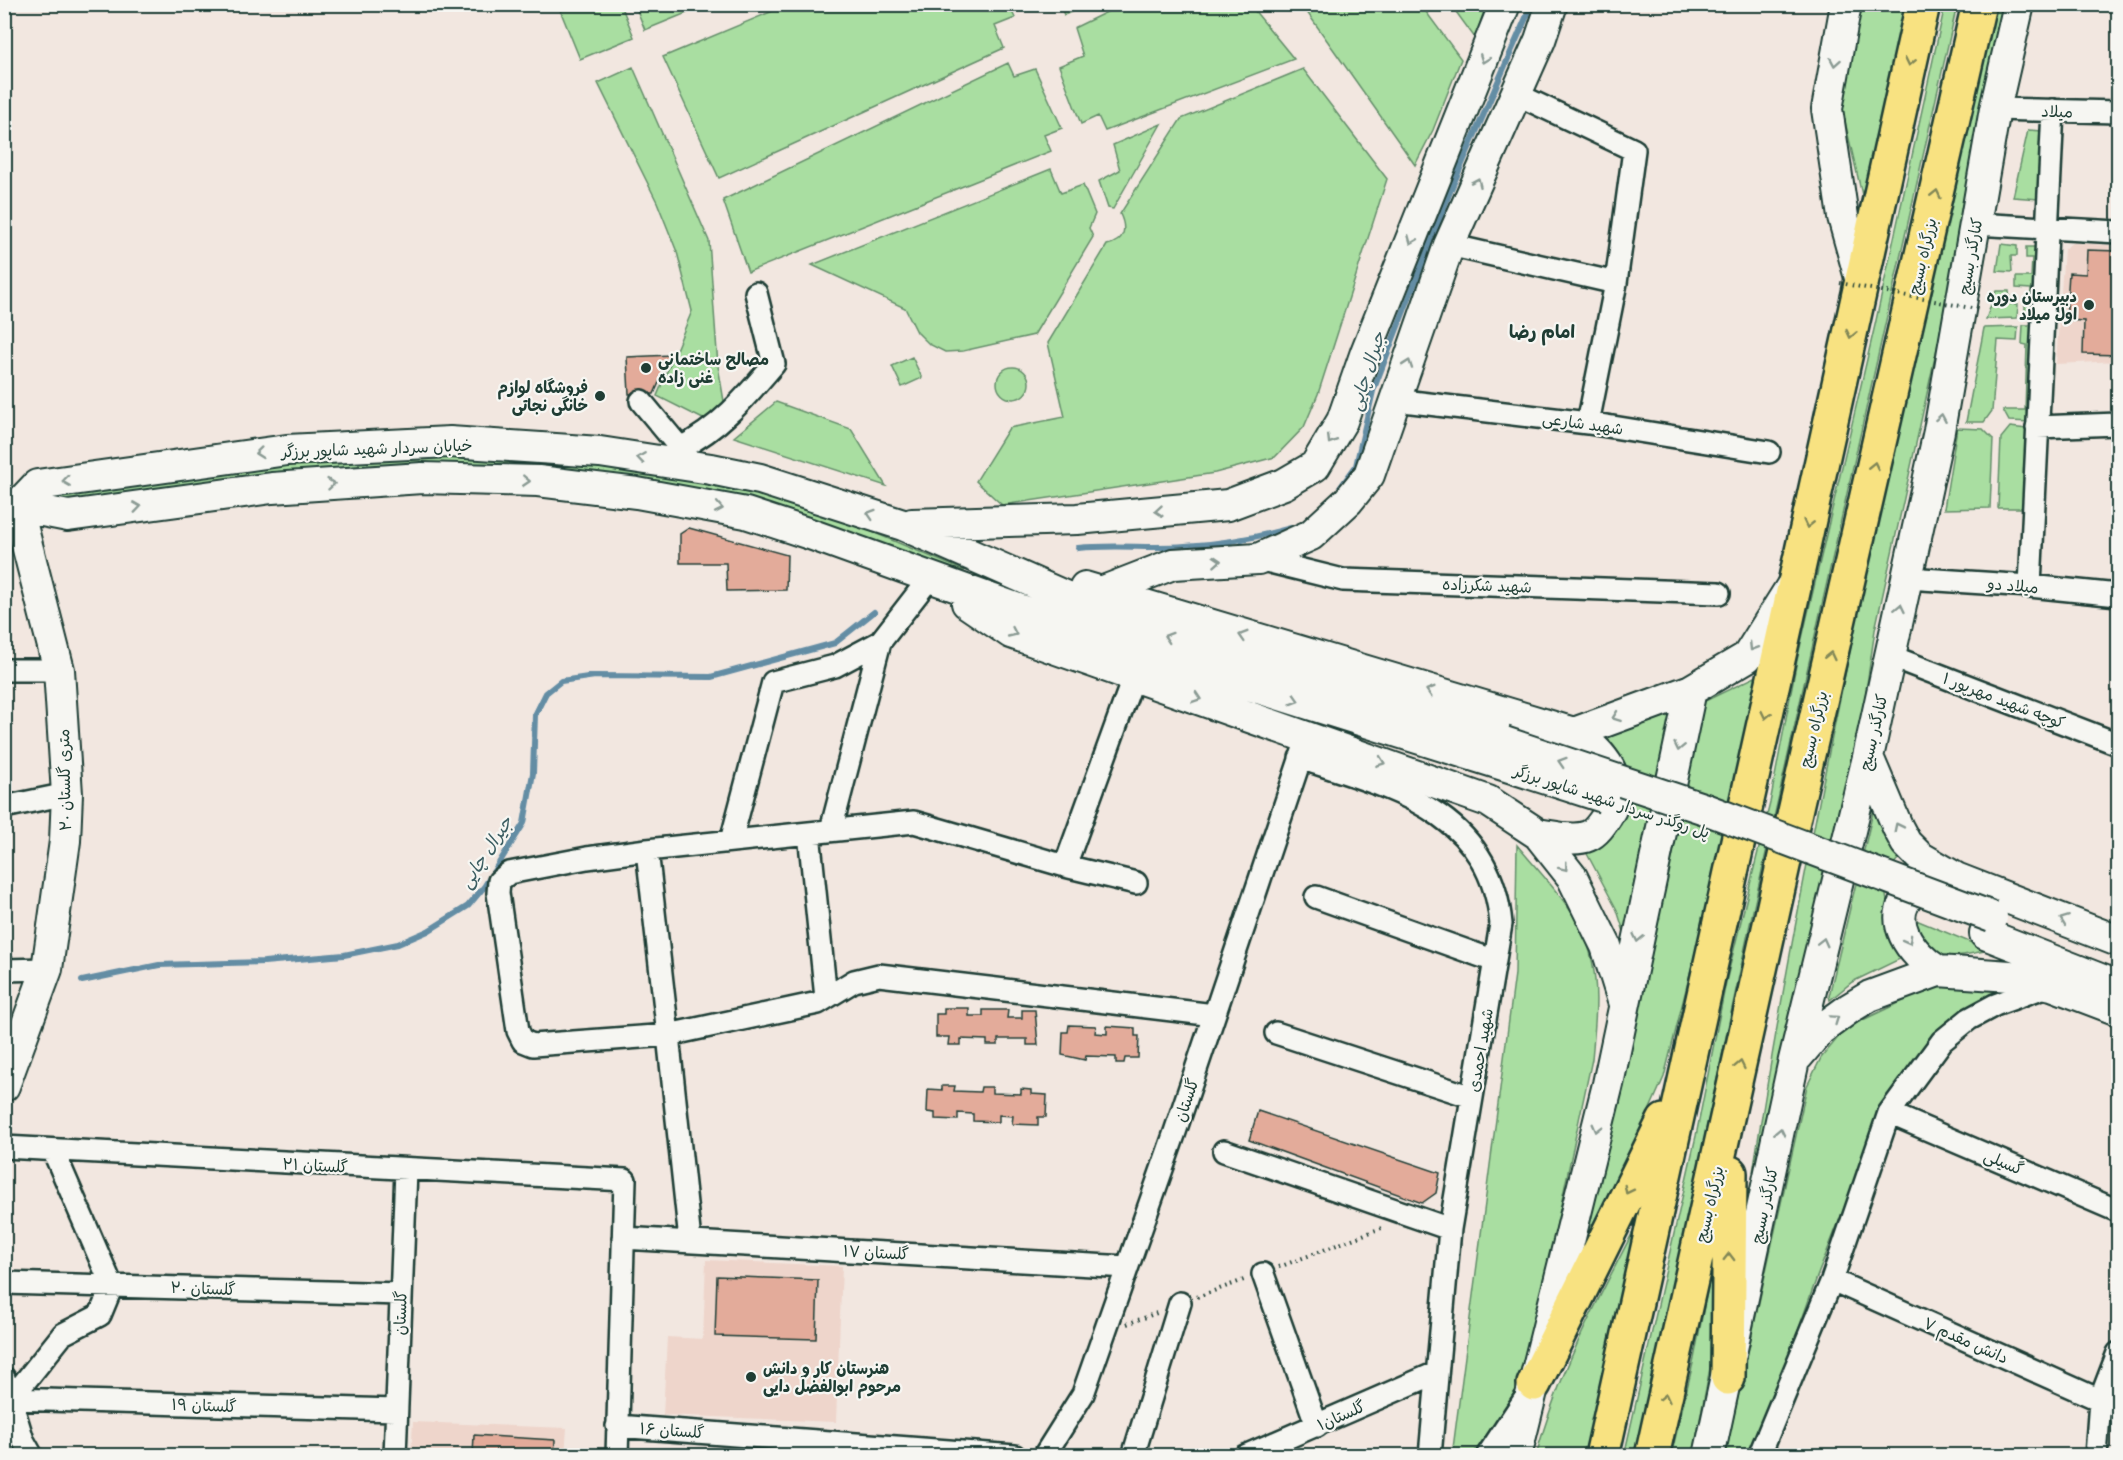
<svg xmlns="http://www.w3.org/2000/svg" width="2123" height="1460" viewBox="0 0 2123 1460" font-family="'Balsamiq Sans','Playpen Sans Arabic',sans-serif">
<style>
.built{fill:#eed5cb}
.green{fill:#a9dea1;stroke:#648e6a;stroke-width:1.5}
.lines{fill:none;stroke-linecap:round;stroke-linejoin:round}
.stream{stroke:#648da4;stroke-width:6}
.building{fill:#e3ab9a;stroke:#1f3d34;stroke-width:1.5}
.street-casing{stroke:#1f3d34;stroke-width:26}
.secondary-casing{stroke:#1f3d34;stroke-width:34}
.highway-casing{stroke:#1f3d34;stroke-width:38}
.path{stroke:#1f3d34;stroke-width:4;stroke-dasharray:1.5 4.5;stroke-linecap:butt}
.street{stroke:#f6f6f2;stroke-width:21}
.secondary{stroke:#f6f6f2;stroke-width:30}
.highway{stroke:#f8e281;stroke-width:33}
.secondary-bridge-casing{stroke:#1f3d34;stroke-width:34;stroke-linecap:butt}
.path-bridge{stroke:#1f3d34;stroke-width:4;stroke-dasharray:1.5 4.5;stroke-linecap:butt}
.secondary-bridge{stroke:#f6f6f2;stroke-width:30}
.oneway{stroke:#8a9a93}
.oneway2{stroke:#818757}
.poi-dot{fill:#1f3d34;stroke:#f6f6f2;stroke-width:2}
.labels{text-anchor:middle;stroke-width:4.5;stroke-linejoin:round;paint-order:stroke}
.street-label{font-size:16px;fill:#1f3d34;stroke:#f6f6f2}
.poi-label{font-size:16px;font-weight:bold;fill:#1f3d34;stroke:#f6f6f2;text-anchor:end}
.neighbourhood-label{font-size:18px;font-weight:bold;fill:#1f3d34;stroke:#f6f6f2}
.water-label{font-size:18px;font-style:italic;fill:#3c5e62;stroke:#f6f6f2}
</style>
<rect width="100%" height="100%" fill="#f2e7e0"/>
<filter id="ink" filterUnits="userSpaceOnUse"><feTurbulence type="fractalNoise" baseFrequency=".0167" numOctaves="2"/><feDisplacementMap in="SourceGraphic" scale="12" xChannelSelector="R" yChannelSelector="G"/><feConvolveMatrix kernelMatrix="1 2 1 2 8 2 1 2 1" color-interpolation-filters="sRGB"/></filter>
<g filter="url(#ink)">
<path class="built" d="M2072 243 2118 246V361L2056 364 2064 249Z
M706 1260 842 1266 836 1422 663 1415 667 1337 703 1339Z
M413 1422 567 1428 565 1455 411 1456Z"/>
<path class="green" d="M1123 4 1250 5 1294 59 1105 131 1098 116 1081 124 1059 66 1083 56 1074 28Z
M558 5H621L634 37 580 59Z
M635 5H706L645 30Z
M787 5H1009L1015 18 995 26 1004 48 719 178 663 57Z
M1060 5H1087L1064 15Z
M1302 5H1421L1461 59 1433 130 1415 165Z
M1451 5H1486L1475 38Z
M1860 5H1914L1866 212 1839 96Z
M1945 5H1957L1750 924 1653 1380 1634 1455 1624 1456 1696 1136 1726 982 1770 803 1797 660 1875 325Z
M1996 5H2005L1948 298 1875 630 1852 785 1753 1172C1810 806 1895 444 1974 82Z
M1008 63 1014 76 1035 69 1062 128 1044 135 1051 151 748 272 723 200Z
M633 67 709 241 718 366 725 407 707 421 657 396 692 311 677 252 657 202 598 83Z
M1303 69 1387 179 1318 394 1304 427 1275 457 1215 473 1002 505 976 481 1009 428 1065 417 1048 343 1107 245C1125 241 1127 229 1120 214L1181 119Z
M1161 124 1113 209 1108 208 1099 181 1120 170 1113 145Z
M2028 130 2043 131 2039 199 2013 197Z
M1051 169 1061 193 1083 185 1095 214 1089 228 1093 237 1034 335 963 351 945 352 929 344 917 332 905 308 812 265Z
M2001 244 2017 246V256H2011L2012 272 1997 271Z
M2026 247H2037L2033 317H2025V303H2030L2031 289 2016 288V277H2031L2032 258H2026Z
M1996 291H2009L2010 304 2018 305 2017 318 1986 319Z
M2023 325H2036L2032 422 2009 421 2003 410H2025L2027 345 2022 344Z
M2018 327 2017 341 1998 340 1992 411 1984 422H1966L1984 328Z
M912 357 922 378 902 387 892 366Z
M997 383a16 16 0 1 1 32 0a16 16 0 1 1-32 0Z
M776 402 851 429 886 486 734 437Z
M2010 427 2027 429 2023 508H1998L2001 438Z
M1957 428 1983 429 1993 439 1990 508 1944 509Z
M475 454 677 474 771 497 837 517 965 571 919 562 580 474 59 505 60 498 66 495 368 455Z
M1757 676 1714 878 1664 1077 1574 1281 1701 703Z
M1675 710 1625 935 1617 910 1585 850C1627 810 1651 790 1607 737Z
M1874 808 1905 851C1900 858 1890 866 1887 874 1880 897 1897 934 1906 956L1852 982 1830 1000 1829 996Z
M1517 845C1543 877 1579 911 1590 952 1600 987 1595 1024 1592 1059L1522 1388 1473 1455 1452 1456 1515 974Z
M1916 920 1989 950C1957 957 1921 966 1916 920Z
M1939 984H2026L1987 1001 1865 1155 1817 1277 1754 1455 1725 1456 1807 1086 1821 1058 1846 1028Z
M1636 1226 1588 1455 1536 1456C1558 1374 1597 1301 1636 1226Z
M1718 1233 1719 1322 1693 1455 1671 1456 1694 1359Z"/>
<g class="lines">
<path class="stream" d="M1340 488 1356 466 1373 391 1451 189 1532 4
M1078 548C1114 544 1150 549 1185 546 1223 544 1259 537 1295 527
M82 981 159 965 264 962 344 955 398 944 428 931 468 906 484 887 524 823 533 773 535 715 546 693 561 681 595 676 711 677 835 643 874 612"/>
</g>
<path class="building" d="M2087 250 2118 251V355L2083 354 2084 321 2066 320 2069 273 2086 274Z
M671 355 654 394H629L627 357Z
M689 528 787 555 786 590 727 591 726 563H680V534Z
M944 1008H969V1016H983V1010H1008L1007 1018H1022V1010H1035L1038 1045H1027V1039H998V1045H987V1040L961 1039V1045H948L949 1037H936V1014H944Z
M1069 1025 1096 1026 1095 1033 1107 1034V1026L1135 1028V1036H1139L1138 1058H1125L1124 1063H1116V1057L1086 1056 1085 1060 1062 1055 1063 1032H1068Z
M942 1086H955L954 1091 980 1092 981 1087H992V1093L1021 1094V1089L1031 1090V1094L1047 1095 1046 1117H1038V1125L1012 1124 1013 1116 999 1115V1122L973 1121V1114L958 1113V1120L935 1119V1113L927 1112 928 1089 942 1090Z
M1258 1111 1440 1173 1436 1193 1422 1203 1249 1140Z
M717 1276 818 1280 816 1339 715 1336Z
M474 1435 555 1440 554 1456H473Z"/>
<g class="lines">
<g class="street-casing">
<path id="street" d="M1516 94 1634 150 1616 283 1588 423
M1995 109 2118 112
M1975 224 2118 232
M1449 245 1616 283
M1395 400 1588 423 1769 452
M641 401 680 448
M2037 427 2118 424
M679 464 680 448C719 429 746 397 774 364L756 293
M1258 559 1343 580 1719 593
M1907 578 2030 586 2118 595
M2030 586 2053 110
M1890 656 2118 744
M4 670H59
M1300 758C1391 788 1491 811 1501 924L1450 1229 1430 1456
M4 807 67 794
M831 830 880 642
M809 833 826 998
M731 841 773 682 835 666 880 642 929 579
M647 850 668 1035 818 1003 854 981 879 975 1214 1015
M1065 866 1136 883
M1316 897 1495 961
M4 970 47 969
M1276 1033 1472 1097
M1889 1113 2118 1211
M4 1147 625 1180 617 1456
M1224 1151 1450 1229
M623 1238 1127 1267
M690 1241 668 1035 533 1045 523 1041 518 1031 498 893 499 881 509 873 587 858 647 850 914 822 1065 866 1134 676
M1263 1274 1317 1426
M1832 1280 2100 1400
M4 1283 401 1294
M4 1378 23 1440 32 1456
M11 1399 396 1410
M11 1399 63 1334 100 1315 112 1286 53 1150
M617 1426 1015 1456
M395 1456 406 1170
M1044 1456 1083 1394 1175 1132 1305 745
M1133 1456 1180 1303
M1245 1456 1436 1373
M1487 1456 1524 1400
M1759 1456 1832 1280 1889 1113 1942 1041 1969 1019 1995 1005 2050 985
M2096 1456 2100 1400 2118 1353"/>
</g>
<g class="secondary-casing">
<path id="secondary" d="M1846 4 1827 109 1843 217 1862 285
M17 506 37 485 287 450 450 442 600 452 711 469 760 479 903 525 1121 621 1504 742
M4 508 17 506 68 516 272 488 422 478 538 481 637 493 746 513 810 534 1099 638 1497 763
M912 524 1077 519 1228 505 1284 484 1315 466 1342 421 1366 352 1505 4
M1085 587 1574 733 1691 690 1747 657 1791 587
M1101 592 1173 564 1258 559 1311 535 1348 501 1369 475 1449 245 1540 40 1552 4
M967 603 1011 633 1488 801 1538 834 1572 877 1606 946 1624 1004
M1868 757 1898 828 1906 843 1920 857 1956 878 2118 941
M1538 834C1553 836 1574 842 1588 836 1596 833 1603 822 1607 816 1630 781 1601 751 1574 733
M1985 934 2118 986
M1938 971C1912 955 1883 918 1913 892 1920 886 1929 881 1938 880
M1798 1056 1820 1030 1850 1008 1870 996 1938 971 2010 976 2052 985 2118 1010
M4 1086 47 969 65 841 67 794 59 670 17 506
M1516 1456 1608 1084 1691 690
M1709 1456 1794 1060 1868 757 1939 431 1995 109 2019 4"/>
</g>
<g class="highway-casing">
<path id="highway" d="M1728 1378 1730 1173
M1534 1384 1664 1121
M1602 1456 1923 4
M1652 1456 1794 816 1979 4"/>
</g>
<path class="path" d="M1279 1267 1384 1227
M1197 1297 1244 1280
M1127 1324 1157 1313"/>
<use href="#street" class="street"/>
<use href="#secondary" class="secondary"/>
<use href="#highway" class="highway"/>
<g class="secondary-bridge-casing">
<path id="secondary-bridge" d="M1504 742 1705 809 1992 917
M1497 763 1603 797"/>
</g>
<path class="path-bridge" d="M1840 283 1976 309"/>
<use href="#secondary-bridge" class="secondary-bridge"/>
</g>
<defs><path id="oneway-chevron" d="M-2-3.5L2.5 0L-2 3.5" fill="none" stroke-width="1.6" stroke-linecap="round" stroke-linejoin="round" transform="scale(1.5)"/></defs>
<g class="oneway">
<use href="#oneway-chevron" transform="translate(1484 59) rotate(111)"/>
<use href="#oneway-chevron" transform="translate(1835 62) rotate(100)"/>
<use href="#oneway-chevron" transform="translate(1477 182) rotate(-66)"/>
<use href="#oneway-chevron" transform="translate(1412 240) rotate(112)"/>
<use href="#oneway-chevron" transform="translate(1408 364) rotate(-71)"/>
<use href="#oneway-chevron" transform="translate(1941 418) rotate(-80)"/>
<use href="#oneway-chevron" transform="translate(1331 440) rotate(121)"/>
<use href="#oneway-chevron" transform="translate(259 453) rotate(174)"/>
<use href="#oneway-chevron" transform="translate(641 458) rotate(-172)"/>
<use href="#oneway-chevron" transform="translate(66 481) rotate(172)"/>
<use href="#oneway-chevron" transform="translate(526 481) rotate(3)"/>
<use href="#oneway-chevron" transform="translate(331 484) rotate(-5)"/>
<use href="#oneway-chevron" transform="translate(137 507) rotate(-8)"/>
<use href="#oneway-chevron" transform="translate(719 508) rotate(11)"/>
<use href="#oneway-chevron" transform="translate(1159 511) rotate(175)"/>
<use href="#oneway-chevron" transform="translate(871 514) rotate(-162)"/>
<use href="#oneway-chevron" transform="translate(1217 561) rotate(-4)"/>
<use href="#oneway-chevron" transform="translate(1900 608) rotate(-78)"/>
<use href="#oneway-chevron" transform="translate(1013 633) rotate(25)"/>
<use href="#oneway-chevron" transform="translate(1243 636) rotate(-163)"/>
<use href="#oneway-chevron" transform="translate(1168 637) rotate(-162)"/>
<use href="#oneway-chevron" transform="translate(1753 647) rotate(122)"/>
<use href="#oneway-chevron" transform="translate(1430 691) rotate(-163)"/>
<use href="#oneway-chevron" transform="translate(1197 698) rotate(19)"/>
<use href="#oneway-chevron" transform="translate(1295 700) rotate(17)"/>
<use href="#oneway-chevron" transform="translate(1616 717) rotate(160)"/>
<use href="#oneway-chevron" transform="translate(1679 747) rotate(102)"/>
<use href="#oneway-chevron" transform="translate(1381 762) rotate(20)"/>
<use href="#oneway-chevron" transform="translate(1562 762) rotate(-162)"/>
<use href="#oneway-chevron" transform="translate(1898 827) rotate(-116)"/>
<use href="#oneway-chevron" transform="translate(1564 867) rotate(52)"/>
<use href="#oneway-chevron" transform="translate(2064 920) rotate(-159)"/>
<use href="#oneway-chevron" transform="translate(1638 938) rotate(102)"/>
<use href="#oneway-chevron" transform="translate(1908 940) rotate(61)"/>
<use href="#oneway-chevron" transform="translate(1823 942) rotate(-76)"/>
<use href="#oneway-chevron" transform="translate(1835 1019) rotate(-35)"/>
<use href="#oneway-chevron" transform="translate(1597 1128) rotate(104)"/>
<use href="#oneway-chevron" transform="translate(1780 1132) rotate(-78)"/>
</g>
<g class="oneway2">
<use href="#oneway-chevron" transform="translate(1910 62) rotate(102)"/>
<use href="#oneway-chevron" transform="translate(1936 194) rotate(-77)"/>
<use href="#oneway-chevron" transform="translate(1851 334) rotate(103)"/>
<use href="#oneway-chevron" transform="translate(1874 466) rotate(-77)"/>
<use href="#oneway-chevron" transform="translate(1808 524) rotate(103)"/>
<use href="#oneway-chevron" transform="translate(1830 656) rotate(-77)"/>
<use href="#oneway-chevron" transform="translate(1766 715) rotate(102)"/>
<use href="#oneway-chevron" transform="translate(1740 1065) rotate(-78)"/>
<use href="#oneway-chevron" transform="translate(1628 1190) rotate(117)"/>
<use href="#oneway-chevron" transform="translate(1729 1257) rotate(-89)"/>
<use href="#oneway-chevron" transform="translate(1665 1398) rotate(-77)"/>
</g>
</g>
<g class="poi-dot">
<circle cx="2089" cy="305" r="6"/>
<circle cx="646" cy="368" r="6"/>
<circle cx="600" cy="396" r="6"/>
<circle cx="751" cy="1377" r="6"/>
</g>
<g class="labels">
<g class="street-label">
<text transform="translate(2057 111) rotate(2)" y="6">میلاد</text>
<text transform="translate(1922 256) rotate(-77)" y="6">بزرگراه بسیج</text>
<text transform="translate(1970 256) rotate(-80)" y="6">کنارگذر بسیج</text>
<text transform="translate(1583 423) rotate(8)" y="6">شهید شارعی</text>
<text transform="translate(377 448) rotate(-2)" y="6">خیابان سردار شهید شاپور برزگر</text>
<text transform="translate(1487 585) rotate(2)" y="6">شهید شکرزاده</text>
<text transform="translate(2013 585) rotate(5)" y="6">میلاد دو</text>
<text transform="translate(2004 700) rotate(21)" y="6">کوچه شهید مهرپور ۱</text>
<text transform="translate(1813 729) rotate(-77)" y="6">بزرگراه بسیج</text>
<text transform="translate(1873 732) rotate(-77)" y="6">کنارگذر بسیج</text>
<text transform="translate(64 780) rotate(-91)" y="6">۲۰ متری گلستان</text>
<text transform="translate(1612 801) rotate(18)" y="6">پل روگذر سردار شهید شاپور برزگر</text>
<text transform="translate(1480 1050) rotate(-80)" y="6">شهید احمدی</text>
<text transform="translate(1186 1100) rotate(-71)" y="6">گلستان</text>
<text transform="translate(2004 1162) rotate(23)" y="6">گسیلی</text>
<text transform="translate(315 1165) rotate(3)" y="6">گلستان ۲۱</text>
<text transform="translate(1709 1204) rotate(-77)" y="6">بزرگراه بسیج</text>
<text transform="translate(1764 1205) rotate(-78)" y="6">کنارگذر بسیج</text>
<text transform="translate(876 1252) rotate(3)" y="6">گلستان ۱۷</text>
<text transform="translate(203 1288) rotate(2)" y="6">گلستان ۲۰</text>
<text transform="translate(400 1313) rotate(-88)" y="6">گلستان</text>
<text transform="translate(1966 1340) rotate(24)" y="6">دانش مقدم ۷</text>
<text transform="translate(204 1405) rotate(2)" y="6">گلستان ۱۹</text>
<text transform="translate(1341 1415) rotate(-24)" y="6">گلستان۱</text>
<text transform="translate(672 1430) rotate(4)" y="6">گلستان ۱۶</text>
</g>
<g class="poi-label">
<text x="2077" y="302">دبیرستان دوره<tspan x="2077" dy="18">اول میلاد</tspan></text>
<text x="658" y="365" text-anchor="start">مصالح ساختمانی<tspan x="658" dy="18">غنی زاده</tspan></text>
<text x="588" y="393">فروشگاه لوازم<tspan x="588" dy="18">خانگی نجاتی</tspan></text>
<text x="763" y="1374" text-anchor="start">هنرستان کار و دانش<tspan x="763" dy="18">مرحوم ابوالفضل دایی</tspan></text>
</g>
<g class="neighbourhood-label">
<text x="1542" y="338">امام رضا</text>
</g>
<g class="water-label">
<text transform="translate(1367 371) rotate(-72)" y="6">جیرال چایی</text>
<text transform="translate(486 852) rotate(-57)" y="6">جیرال چایی</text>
</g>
</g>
<rect width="2123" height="1460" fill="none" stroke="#f6f6f2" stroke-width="24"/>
<rect x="12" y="12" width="2099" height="1436" fill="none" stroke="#1f3d34" stroke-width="2" filter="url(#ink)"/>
</svg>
